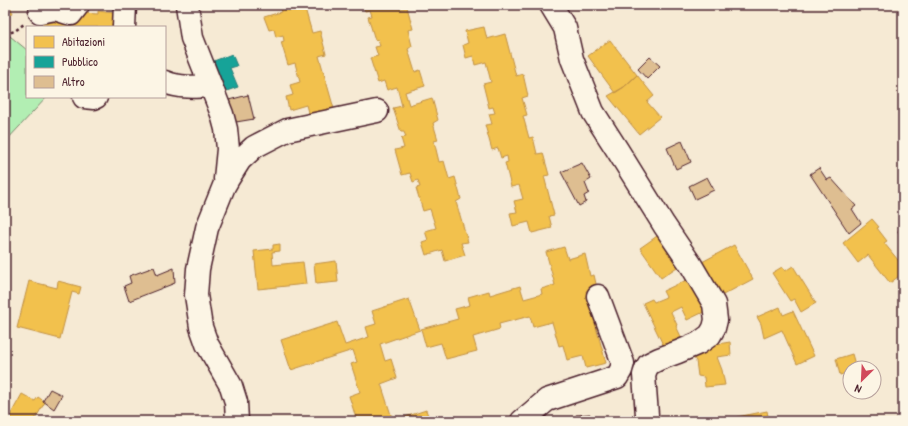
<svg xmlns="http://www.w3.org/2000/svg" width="908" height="426" viewBox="0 0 908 426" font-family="'Patrick Hand',sans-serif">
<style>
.green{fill:#b2eeb3;stroke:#7e866f}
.homes{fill:#f2c14e;stroke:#c09044}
.public{fill:#17a398;stroke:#267b77}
.building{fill:#debe91;stroke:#4a1f2b}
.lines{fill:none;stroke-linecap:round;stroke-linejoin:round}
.minor-casing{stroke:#4a1f2b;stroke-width:25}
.path{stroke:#4a1f2b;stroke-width:2.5;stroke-dasharray:3 3;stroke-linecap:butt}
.minor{stroke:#fcf5e5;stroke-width:22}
</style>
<rect width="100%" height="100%" fill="#f6ead4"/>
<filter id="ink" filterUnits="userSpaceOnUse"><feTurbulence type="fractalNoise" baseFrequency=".025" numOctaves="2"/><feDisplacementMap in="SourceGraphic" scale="8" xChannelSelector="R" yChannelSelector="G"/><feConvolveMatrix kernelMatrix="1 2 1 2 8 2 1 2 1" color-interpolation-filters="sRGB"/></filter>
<g filter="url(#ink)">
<path class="green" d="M5 32 27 50V97H47L5 142Z"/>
<path class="homes" d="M5 5H9L13 13 5 16Z
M279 5H304L312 33 320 31 326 54 319 56 334 109 309 116 306 105 289 110 286 97 293 95 290 85 300 82 295 63 288 65 281 42 284 41 283 35 276 37 274 29 269 30 264 17 281 12Z
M363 5H399L401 9 407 7 413 29 408 30 412 46 408 49 415 72 420 70 425 86 405 92 409 105 432 98 438 120 433 123 438 140 434 141 439 162 444 161 449 179 455 177 461 199 456 202 468 242 461 243 465 255 445 261 442 250 426 255 422 242 428 240 425 231 436 228 430 209 423 211 416 188 420 187 418 180 413 182 410 173 402 175 395 150 404 148 401 138 406 137 404 132H401L393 108 402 106 397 87 387 90 384 81 378 83 370 58 378 56 375 47 380 46 378 39 375 40 368 17 372 16 370 10 365 11Z
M98 11 114 13 112 27H43V23L81 20 82 13 98 14Z
M484 27 487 39 505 34 516 76 523 74 528 96 522 98 527 115 523 116 529 138 533 137 537 154 543 153 549 175 544 176 554 215 549 216 552 228 532 233 529 222 513 226 510 213 517 212 514 201 523 199 519 185 511 187 505 163 508 162 507 156 501 158 498 148 492 150 485 125 492 124 489 114 495 113 493 107 489 108 483 84 491 82 486 62 475 65 473 56 466 58 463 45 468 43 465 31Z
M610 40 637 75 624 87 615 93 588 56Z
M637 75 654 96 647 102 660 117 639 134 608 96 624 87Z
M872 219 879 227 877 228 887 241 884 243 903 266V273L890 283 868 255 858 263 843 243Z
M660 234 666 242 663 244 677 267 661 278 640 248Z
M280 244V251L272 252 273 265 303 262 306 284 258 289 254 251 273 249V245Z
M734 245 753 279 721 296 702 262Z
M564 247 568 259 585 254 590 276 594 275 597 288 586 291 606 363 586 368 583 356 567 360 563 345 559 346 552 322 533 327 530 316 499 324 500 329 473 337 477 351 446 359 441 343 426 347 421 329 458 319 455 309 470 305 468 297 489 291 490 295 520 286 524 299 542 294 541 289 555 285 546 252Z
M336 261 338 282 316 284 314 264Z
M793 266 816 303 801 312 794 299 790 301 772 273 782 267 785 271Z
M693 277 708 310 687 320 681 307 671 312 677 325 676 326 685 345 667 353 643 303 652 299 654 302 666 297 663 291Z
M29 281 57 288 58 281 81 287 79 294 72 292 60 339 17 328Z
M409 299 420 330 380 344 385 361 391 359 397 378 381 384 393 421 426 410 430 421H357L349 396 360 392 351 364 357 362 353 350 291 370 281 340 337 322 345 345 369 337 366 327 376 324 372 311Z
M780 307 783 315 793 311 814 356 797 364 782 330 764 338 761 324 757 317Z
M730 342 731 355 717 357 722 370 725 385 705 387 704 377 698 376 696 361 687 349Z
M852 354 856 368H850V372L840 375 836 359Z
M22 394 35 401 38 397 45 402 34 421H7Z
M767 411 769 421H737V417Z"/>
<path class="public" d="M232 54 237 66 230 68 238 87 218 94 206 64Z"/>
<path class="building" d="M650 57 660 66 647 79 638 69Z
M248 95 254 119 230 123 221 102Z
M682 141 691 162 676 169 667 148Z
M582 163 591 179 585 183 589 193 584 196 586 202 579 206 561 172Z
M819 168 827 180 831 178 856 206 852 209 861 223 849 233 810 174Z
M707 177 714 190 695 199 689 186Z
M903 226V239L898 231Z
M154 267 157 275 174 268 175 283 129 301 124 286 131 283 129 276Z
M50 389 62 395 54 409 43 401Z
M590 414V421H577L576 415Z"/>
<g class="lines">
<g class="minor-casing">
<path id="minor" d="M187 5 192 38 222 114 226 129 228 149 225 179
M551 5 565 28 572 59 593 112 618 151 664 225 691 265 714 304 716 320 714 328 710 335 699 343 678 352 659 359 649 364 646 369 644 375 647 415 646 421
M40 12 55 9 71 14 78 5
M124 27 125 5
M165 82C179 88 196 87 211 86
M84 97 94 98 96 97
M237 421 236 402 231 386 207 344 201 327 196 295 198 269 207 228 224 186 228 179 240 160 254 147 287 130 377 111
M522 421 547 400 617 377 621 370 623 363 598 296"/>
</g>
<path class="path" d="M5 34 15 31 24 24"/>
<use href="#minor" class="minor"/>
</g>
</g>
<rect width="908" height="426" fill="none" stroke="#fcf5e5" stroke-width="20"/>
<rect x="10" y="10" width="888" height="406" fill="none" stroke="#4a1f2b" stroke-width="1.5" filter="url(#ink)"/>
<rect x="26" y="26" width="140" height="72" fill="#fcf5e5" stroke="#b59f9b"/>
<rect x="34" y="36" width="20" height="12" fill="#f2c14e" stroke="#b59f9b"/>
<text x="62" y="46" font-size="12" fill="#4a1f2b">Abitazioni</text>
<rect x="34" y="56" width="20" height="12" fill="#17a398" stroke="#b59f9b"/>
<text x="62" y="66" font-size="12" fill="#4a1f2b">Pubblico</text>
<rect x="34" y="76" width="20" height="12" fill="#debe91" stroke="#b59f9b"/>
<text x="62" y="86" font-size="12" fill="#4a1f2b">Altro</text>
<g transform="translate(862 380) rotate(204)"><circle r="19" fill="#fcf5e5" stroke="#b59f9b"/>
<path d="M0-3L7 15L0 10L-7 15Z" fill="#d1495b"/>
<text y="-6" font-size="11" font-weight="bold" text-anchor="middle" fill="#4a1f2b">N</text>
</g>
</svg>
